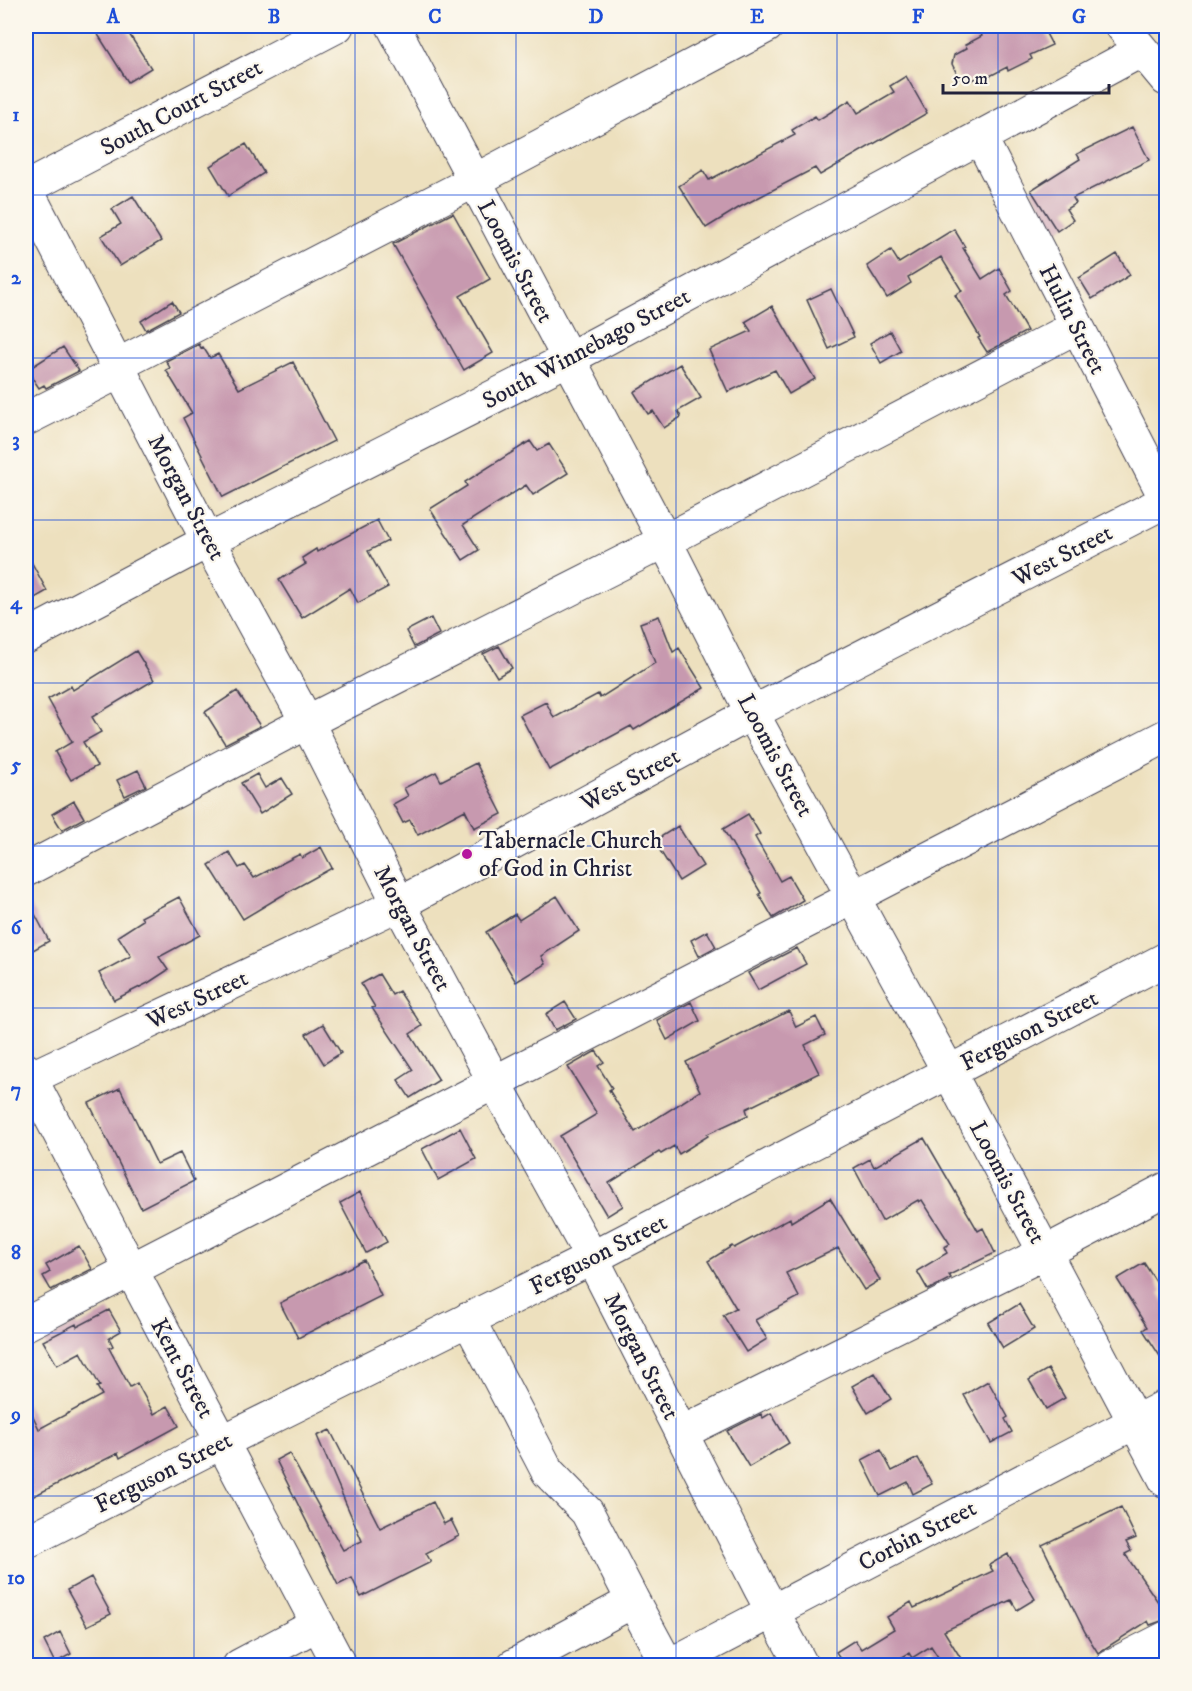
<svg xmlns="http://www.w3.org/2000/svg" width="1192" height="1691" viewBox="0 0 1192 1691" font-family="'IM FELL DW Pica',serif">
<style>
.building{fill:#c799af}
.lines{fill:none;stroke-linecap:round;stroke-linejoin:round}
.minor-casing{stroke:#403e4f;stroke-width:35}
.major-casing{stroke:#403e4f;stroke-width:35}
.minor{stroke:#fff;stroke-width:33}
.major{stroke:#fff;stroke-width:33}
.grid{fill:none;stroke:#1d4ed8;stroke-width:1.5;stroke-opacity:0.55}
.poi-dot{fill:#b5179e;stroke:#fbf7ec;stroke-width:2}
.labels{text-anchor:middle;stroke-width:4.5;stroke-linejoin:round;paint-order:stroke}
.street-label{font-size:24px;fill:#22223b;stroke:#fbf7ec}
.poi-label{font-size:24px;fill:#22223b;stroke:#fbf7ec;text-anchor:start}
.neatline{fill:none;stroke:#1d4ed8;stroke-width:2}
.grid-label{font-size:20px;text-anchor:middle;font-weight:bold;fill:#1d4ed8}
</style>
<rect width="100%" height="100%" fill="#fbf7ec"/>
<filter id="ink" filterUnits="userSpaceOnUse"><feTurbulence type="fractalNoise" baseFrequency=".0167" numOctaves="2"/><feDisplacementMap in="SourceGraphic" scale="12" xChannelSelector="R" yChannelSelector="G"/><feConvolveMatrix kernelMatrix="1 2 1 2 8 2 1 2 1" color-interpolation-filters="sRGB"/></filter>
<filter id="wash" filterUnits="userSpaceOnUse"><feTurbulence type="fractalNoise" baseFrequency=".008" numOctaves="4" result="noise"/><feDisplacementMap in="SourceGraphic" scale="24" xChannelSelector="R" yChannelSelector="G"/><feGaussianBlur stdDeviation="1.35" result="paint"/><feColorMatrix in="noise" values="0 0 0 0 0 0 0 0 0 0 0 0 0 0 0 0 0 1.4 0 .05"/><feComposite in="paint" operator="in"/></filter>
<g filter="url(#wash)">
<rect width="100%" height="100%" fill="#ede0be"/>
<g id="blocks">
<path class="building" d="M109 26H124L151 68 128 82 97 33Z
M977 26H1042L1052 45 1030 55 1032 59 1008 71 1007 67 984 79 982 76 970 81 959 78 952 64 954 55 967 48 965 45 982 36Z
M906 76 927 113 820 175 815 168 740 207 706 228 679 186 703 170 709 180 795 135 792 130 815 116 818 120 850 100 858 113 894 92 890 86Z
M1132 127 1149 160 1073 198 1076 203 1066 209 1073 220 1057 231 1031 190 1080 159 1077 154Z
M246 144 264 173 228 196 210 166Z
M133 196 161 241 120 266 101 236 121 224 112 209Z
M453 213 490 279 460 296 493 353 464 370 393 244Z
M954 229 965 247 963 248 982 279 999 268 1012 291 1006 295 1027 331 987 352 978 338 980 337 955 295 962 291 941 257 908 277 911 283 887 298 867 266 891 250 899 263Z
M1117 254 1130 275 1092 299 1079 278Z
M831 289 854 337 829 349 807 300Z
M172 301 179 312 146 330 141 321Z
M772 306 815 379 789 394 775 370 728 392 709 350 751 331 745 322Z
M890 331 901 351 881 363 870 343Z
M199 344 201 348 203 347 210 358 218 354 239 389 293 362 334 441 223 497 183 418 192 413 166 370 170 368 166 361Z
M63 347 79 371 46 388 44 385 39 388 27 370Z
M680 364 701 398 678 411 681 417 664 428 653 411 648 414 634 392Z
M530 441 537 451 549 444 568 473 533 495 526 485 463 525 479 550 463 560 430 509 467 486 465 482Z
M377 520 388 541 368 551 388 587 358 603 350 588 302 618 279 580 306 564 302 558 316 549 317 552Z
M26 552 47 591 26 603Z
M659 616 673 652 679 648 704 688 634 730 631 726 549 770 520 715 546 702 554 718 598 694 600 698 655 663 640 623Z
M431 618 439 634 414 647 406 631Z
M499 646 512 668 497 677 483 654Z
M136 651 154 680 92 717 101 732 83 742 97 766 71 780 55 752 72 742 48 699 71 686 73 690Z
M237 691 260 726 225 744 205 712Z
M476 763 502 814 474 828 465 810 418 835 410 820 403 823 393 804 408 796 404 788 436 772 441 781Z
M138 770 146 786 125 796 117 780Z
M257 774 265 788 282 778 292 794 260 814 241 783Z
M74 801 84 818 62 830 52 814Z
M748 814 760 834 755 837 780 881 789 876 803 900 773 918 759 894 761 893 723 829Z
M678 826 703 866 679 881 654 841Z
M321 847 332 868 281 896 243 919 209 865 229 852 239 868 245 865 254 878 300 854 302 858Z
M557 896 579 931 541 956 545 964 516 982 486 932 515 914 519 920Z
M26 897 49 941 26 954Z
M179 897 200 935 159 957 168 970 148 983 114 1000 99 973 131 956 118 936 143 920 141 917Z
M707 931 716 947 699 956 691 940Z
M797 948 806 964 758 990 748 973Z
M379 974 392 995 399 991 422 1026 410 1034 439 1080 410 1098 398 1080 413 1070 372 1008 375 1007 361 984Z
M565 1002 576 1019 555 1030 546 1014Z
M691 1002 700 1021 667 1040 657 1020Z
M789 1011 796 1027 816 1017 825 1035 805 1045 819 1073 746 1109 748 1115 707 1134 708 1136 679 1154 674 1146 661 1154 659 1152 609 1183 623 1206 607 1216 560 1136 597 1114 568 1067 596 1051 604 1062 598 1066 612 1088 609 1090 635 1132 700 1091 686 1062Z
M323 1024 341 1053 324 1064 306 1034Z
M120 1088 157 1164 180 1153 194 1181 141 1208 89 1103Z
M460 1128 476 1159 438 1180 422 1149Z
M924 1138 978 1231 983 1228 995 1253 949 1275 951 1278 928 1290 917 1271 947 1253 944 1247 950 1244 922 1200 919 1202 918 1200 882 1221 854 1168 870 1159 874 1167Z
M360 1192 387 1242 366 1253 340 1203Z
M830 1198 880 1280 864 1290 838 1248 786 1273 799 1297 755 1320 767 1339 746 1352 723 1315 736 1308 708 1261 732 1246 734 1248 790 1218 791 1222Z
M79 1246 92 1269 51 1290 43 1276 50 1272 46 1265Z
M364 1260 381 1296 298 1338 280 1303Z
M1144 1263 1162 1291 1159 1293 1167 1306V1367L1143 1330 1147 1327 1117 1279Z
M1019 1304 1034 1329 1003 1348 988 1323Z
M109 1310 121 1331 109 1338 113 1346 109 1348 130 1387 137 1383 154 1414 168 1406 179 1426 120 1458 118 1453 26 1500V1401L39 1429 102 1395 97 1387 100 1386 81 1352 57 1365 43 1341 76 1324 77 1327Z
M1048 1369 1065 1398 1046 1409 1029 1380Z
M875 1373 891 1399 868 1413 852 1386Z
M988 1381 1008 1417 1005 1419 1012 1432 991 1443 964 1395Z
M771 1413 789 1443 749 1467 727 1431 761 1414 763 1418Z
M330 1430 380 1528 433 1502 444 1524 451 1520 459 1536 426 1553 431 1562 361 1597 352 1578 338 1585 276 1460 289 1453 343 1550 362 1541 317 1436Z
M881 1450 892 1471 918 1458 932 1484 913 1494 908 1482 880 1496 862 1460Z
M1121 1507 1136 1538 1126 1542 1131 1551 1125 1554 1167 1615V1619L1150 1625 1148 1621 1098 1653 1085 1632 1042 1545Z
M1008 1554 1035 1599 1017 1610 1011 1600 944 1631 965 1665H943L931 1646 912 1658 909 1653 889 1665H836L842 1661 836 1652 855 1640 861 1649 894 1629 887 1617 911 1602 914 1608 993 1571 989 1565Z
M91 1577 111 1614 87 1626 67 1590Z
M60 1632 71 1654 55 1663 44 1641Z"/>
</g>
</g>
<g filter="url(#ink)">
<use href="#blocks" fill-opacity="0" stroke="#403e4f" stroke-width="1.5"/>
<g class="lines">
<g class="minor-casing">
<path id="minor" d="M393 26 665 541 752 713 949 1072 1166 1481
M1122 26 1166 79
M980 137 1166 499
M26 188 337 26
M118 365 474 181 767 26
M26 419 121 371
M208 541 568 359 1142 50
M26 870 307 722 665 541 1076 327
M26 1070 340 1666
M26 1080 399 904 752 713 1166 501
M468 1319 548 1472 587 1512 633 1601 513 1666
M26 1324 1166 736
M681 1433 1046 1252 1166 1189
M26 1542 222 1442 592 1258 1166 959
M633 1601 668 1666 1166 1406
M239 1666 318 1624
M1111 1666 1166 1638"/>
</g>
<g class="major-casing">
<path id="major" d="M26 189 208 541 307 722 399 904 494 1081 592 1258 761 1590 802 1666
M26 637 208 541"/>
</g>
<use href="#minor" class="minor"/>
<use href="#major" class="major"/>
</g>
</g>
<path class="grid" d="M194 26V1666M355 26V1666M516 26V1666M676 26V1666M837 26V1666M998 26V1666M26 195H1166M26 358H1166M26 520H1166M26 683H1166M26 846H1166M26 1008H1166M26 1170H1166M26 1333H1166M26 1496H1166"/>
<circle class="poi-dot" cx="467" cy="854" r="6"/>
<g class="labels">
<g class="street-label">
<text transform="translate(181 107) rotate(-28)" y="8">South Court Street</text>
<text transform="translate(516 261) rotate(62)" y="8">Loomis Street</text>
<text transform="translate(1073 319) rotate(63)" y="8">Hulin Street</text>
<text transform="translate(586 348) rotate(-28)" y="8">South Winnebago Street</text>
<text transform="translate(187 497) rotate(62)" y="8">Morgan Street</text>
<text transform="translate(1062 555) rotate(-27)" y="8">West Street</text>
<text transform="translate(776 755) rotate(62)" y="8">Loomis Street</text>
<text transform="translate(630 779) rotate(-28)" y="8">West Street</text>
<text transform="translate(413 928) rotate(62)" y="8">Morgan Street</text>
<text transform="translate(197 999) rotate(-25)" y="8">West Street</text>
<text transform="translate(1029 1030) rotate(-27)" y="8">Ferguson Street</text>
<text transform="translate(1008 1182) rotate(62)" y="8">Loomis Street</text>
<text transform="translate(598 1254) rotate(-27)" y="8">Ferguson Street</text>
<text transform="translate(642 1356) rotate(63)" y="8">Morgan Street</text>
<text transform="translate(183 1368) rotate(62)" y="8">Kent Street</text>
<text transform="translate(163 1472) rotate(-27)" y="8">Ferguson Street</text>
<text transform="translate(917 1535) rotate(-27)" y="8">Corbin Street</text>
</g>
<g class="poi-label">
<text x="479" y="848">Tabernacle Church<tspan x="479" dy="28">of God in Christ</tspan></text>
</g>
</g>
<rect width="1192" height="1691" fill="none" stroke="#fbf7ec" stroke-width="66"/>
<path d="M943 84v9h166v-9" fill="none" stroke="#22223b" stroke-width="3"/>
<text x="952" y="84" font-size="18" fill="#22223b" stroke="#fbf7ec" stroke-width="4.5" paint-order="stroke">50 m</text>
<rect x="33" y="33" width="1126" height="1625" class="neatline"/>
<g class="grid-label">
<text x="113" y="23">A</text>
<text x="274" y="23">B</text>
<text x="435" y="23">C</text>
<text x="596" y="23">D</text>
<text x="757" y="23">E</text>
<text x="918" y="23">F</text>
<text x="1079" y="23">G</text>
<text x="16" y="121">1</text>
<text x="16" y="284">2</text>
<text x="16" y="446">3</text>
<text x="16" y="609">4</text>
<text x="16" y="771">5</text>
<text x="16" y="934">6</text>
<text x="16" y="1096">7</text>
<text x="16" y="1259">8</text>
<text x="16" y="1421">9</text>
<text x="16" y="1584">10</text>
</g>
</svg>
